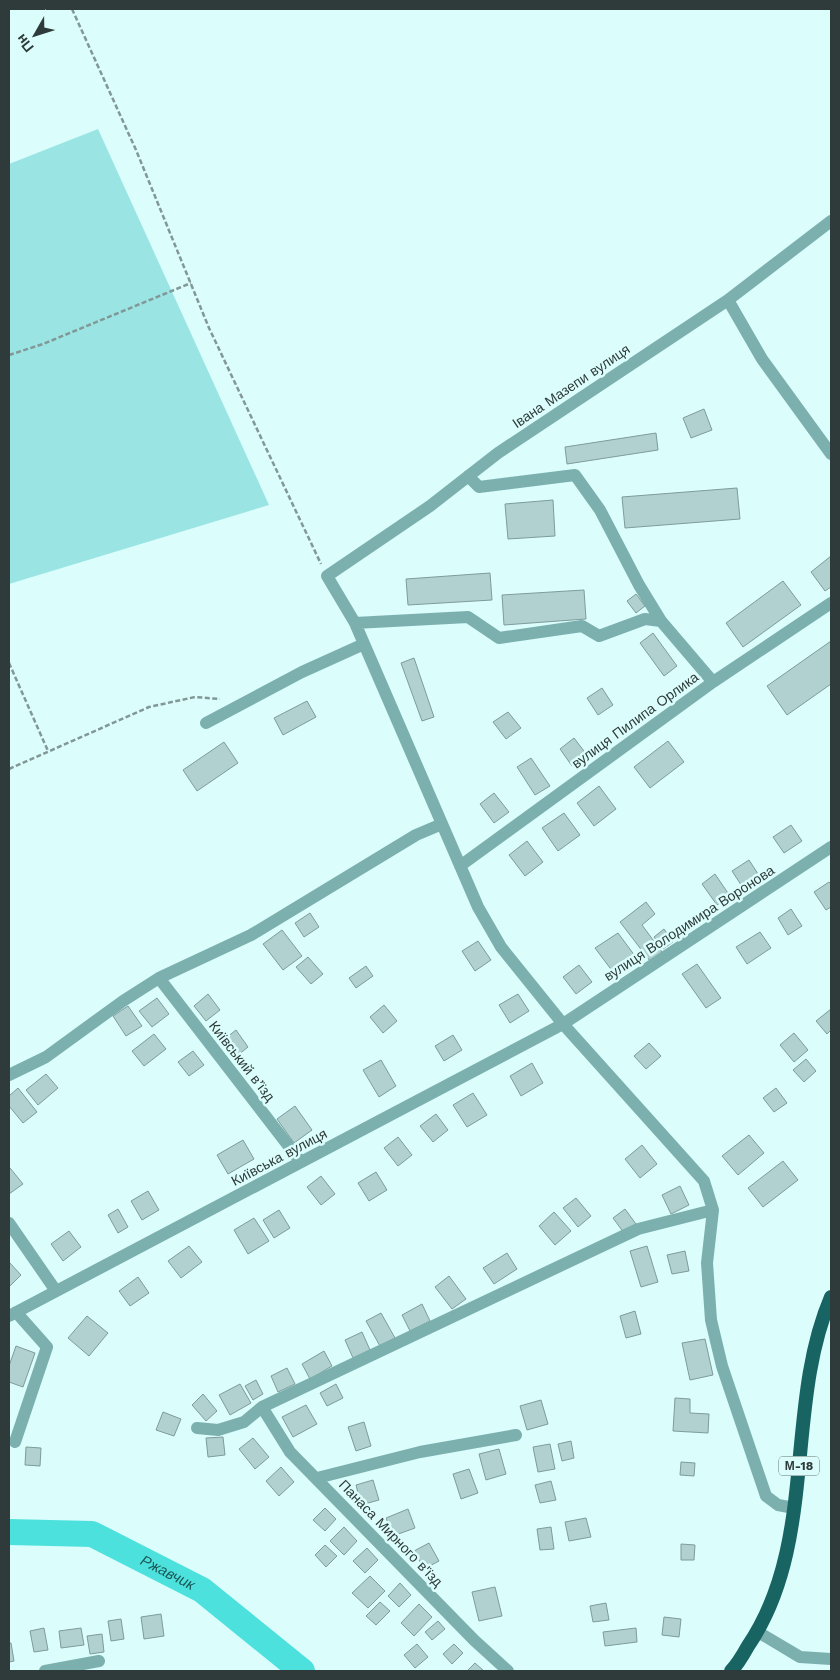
<svg xmlns="http://www.w3.org/2000/svg" width="840" height="1680" viewBox="0 0 840 1680" font-family="'Work Sans',sans-serif">
<style>
.green{fill:#9ae5e3}
.lines{fill:none;stroke-linecap:round;stroke-linejoin:round}
.river{stroke:#4de1de;stroke-width:26}
.building{fill:#b0d1cf;stroke:#7d9c9b}
.path{stroke:#819897;stroke-width:2.5;stroke-dasharray:5 2.5;stroke-linecap:butt}
.minor{stroke:#7cb0ae;stroke-width:12}
.tertiary{stroke:#7cb0ae;stroke-width:12}
.trunk{stroke:#186462;stroke-width:14}
.labels{text-anchor:middle;stroke-width:5;stroke-linejoin:round;paint-order:stroke}
.shield{fill:#dbfdfc;stroke:#627574;stroke-width:1}
.shield-label{font-size:12px;font-weight:bold;fill:#2e3b3a}
.street-label{font-size:14px;fill:#2e3b3a;stroke:#dbfdfc}
.water-label{font-size:15px;font-style:italic;fill:#1a5856;stroke:#dbfdfc}
</style>
<rect width="100%" height="100%" fill="#dbfdfc"/>
<path class="green" d="M98 129 269 505 9 584V164Z"/>
<g class="lines">
<path class="river" id="s1" d="M9 1532 92 1534 202 1590 302 1671"/>
</g>
<path class="building" d="M704 409 712 430 691 438 683 418Z
M656 433 658 450 567 464 565 447Z
M737 488 740 519 625 528 622 497Z
M553 500 555 536 508 539 505 504Z
M831 556V587L825 591 811 572Z
M490 573 492 600 408 605 406 579Z
M783 581 801 605 743 647 726 623Z
M584 590 586 619 504 625 502 595Z
M636 594 645 606 636 613 627 601Z
M653 633 677 666 664 676 640 643Z
M831 641V684L787 715 767 686Z
M414 658 434 717 422 721 401 663Z
M602 688 613 705 598 715 587 698Z
M307 701 316 717 283 735 274 718Z
M508 712 521 728 506 739 493 722Z
M574 738 587 755 572 766 560 749Z
M668 741 684 762 650 788 634 767Z
M224 742 238 763 197 791 183 770Z
M531 758 550 786 535 795 517 767Z
M599 786 616 809 594 826 577 803Z
M494 793 509 812 494 823 480 804Z
M564 813 580 835 558 851 542 828Z
M791 825 802 841 784 853 773 837Z
M527 841 543 862 525 876 509 855Z
M749 860 760 877 743 888 732 871Z
M715 874 730 896 717 905 702 884Z
M829 882 831 884V907L826 910 814 892Z
M646 902 655 914 642 925 662 952 650 961 620 922Z
M791 909 802 926 788 935 778 918Z
M310 913 319 927 304 937 295 923Z
M664 929 673 942 663 949 654 937Z
M282 930 302 956 283 970 263 944Z
M760 932 771 948 747 964 736 947Z
M618 933 638 960 616 976 595 948Z
M478 941 491 960 475 971 462 951Z
M308 957 323 974 311 984 296 967Z
M697 964 721 998 706 1008 682 974Z
M579 965 592 982 576 994 563 977Z
M366 966 373 976 356 988 349 978Z
M208 994 220 1010 206 1021 194 1006Z
M518 994 529 1011 510 1023 499 1005Z
M157 998 169 1014 152 1027 139 1011Z
M384 1005 397 1021 383 1033 370 1017Z
M128 1006 142 1026 126 1036 113 1016Z
M831 1009V1030L827 1034 816 1021Z
M236 1030 248 1047 233 1059 221 1042Z
M794 1033 808 1050 794 1062 780 1045Z
M154 1034 166 1049 144 1066 132 1051Z
M453 1035 462 1050 444 1061 435 1046Z
M649 1043 661 1056 646 1069 634 1056Z
M193 1051 204 1065 189 1076 178 1062Z
M806 1059 816 1071 804 1082 793 1070Z
M381 1060 396 1086 379 1097 363 1070Z
M532 1063 543 1083 521 1096 510 1076Z
M46 1074 58 1088 38 1105 26 1090Z
M18 1088 37 1112 23 1123 9 1106V1096Z
M776 1088 787 1103 774 1112 763 1098Z
M473 1093 487 1115 467 1127 453 1105Z
M295 1106 312 1130 294 1143 277 1119Z
M436 1114 448 1130 433 1142 420 1126Z
M749 1135 764 1153 738 1175 722 1156Z
M398 1137 412 1155 398 1166 384 1148Z
M243 1140 254 1159 228 1174 217 1155Z
M642 1145 657 1164 640 1178 625 1159Z
M783 1161 798 1180 763 1207 748 1188Z
M10 1168 23 1184 9 1194V1169Z
M376 1172 387 1190 369 1201 358 1183Z
M321 1176 335 1194 321 1205 307 1187Z
M680 1186 689 1205 671 1214 662 1195Z
M148 1191 159 1210 142 1220 131 1201Z
M576 1198 591 1216 578 1227 563 1208Z
M118 1209 128 1227 118 1233 108 1215Z
M625 1209 636 1224 624 1233 613 1218Z
M279 1210 290 1228 274 1238 263 1220Z
M554 1212 571 1231 555 1245 539 1226Z
M254 1218 269 1241 248 1254 234 1230Z
M69 1231 81 1247 63 1261 51 1244Z
M189 1246 202 1262 181 1278 168 1261Z
M647 1246 658 1282 641 1287 630 1251Z
M685 1251 689 1271 672 1274 667 1255Z
M507 1253 517 1269 494 1284 483 1268Z
M9 1262 21 1275 9 1287Z
M449 1276 466 1299 452 1309 435 1287Z
M138 1277 149 1293 130 1306 119 1291Z
M422 1304 430 1321 410 1331 402 1315Z
M635 1311 641 1334 626 1338 620 1316Z
M381 1313 395 1338 380 1346 366 1321Z
M87 1316 108 1333 89 1356 68 1338Z
M362 1332 370 1350 353 1358 345 1340Z
M705 1339 713 1375 690 1380 682 1343Z
M16 1346 35 1353 23 1387 9 1382V1366Z
M324 1351 332 1366 310 1379 302 1364Z
M287 1368 295 1384 278 1392 271 1376Z
M256 1380 263 1394 253 1400 245 1386Z
M240 1384 251 1403 230 1415 219 1395Z
M336 1384 343 1398 327 1406 320 1393Z
M203 1394 217 1411 206 1421 192 1405Z
M675 1398 690 1399V1413L709 1414 708 1433 673 1431Z
M541 1400 548 1424 527 1430 520 1406Z
M306 1405 317 1424 293 1437 282 1417Z
M163 1412 181 1419 174 1436 156 1430Z
M364 1422 371 1446 356 1451 348 1427Z
M223 1437 225 1455 208 1457 206 1438Z
M253 1438 269 1457 255 1469 239 1449Z
M571 1441 574 1458 562 1461 558 1444Z
M550 1444 555 1469 538 1472 533 1447Z
M26 1447 41 1448 40 1466 25 1465Z
M499 1449 506 1474 486 1480 479 1454Z
M681 1462 695 1463 694 1476 680 1475Z
M281 1467 294 1482 279 1496 266 1481Z
M469 1469 478 1493 461 1499 453 1474Z
M373 1480 379 1500 361 1505 356 1485Z
M551 1481 556 1500 540 1503 535 1485Z
M325 1508 336 1519 325 1531 313 1520Z
M408 1509 415 1528 393 1536 386 1518Z
M586 1518 591 1537 569 1541 565 1522Z
M344 1527 357 1541 344 1555 330 1541Z
M551 1527 554 1549 540 1550 537 1529Z
M429 1543 439 1561 424 1569 414 1551Z
M681 1544 695 1545 694 1560H681Z
M325 1545 337 1556 326 1567 315 1555Z
M367 1548 378 1560 365 1573 353 1561Z
M370 1576 385 1591 368 1608 352 1593Z
M400 1583 411 1595 399 1607 388 1596Z
M495 1587 502 1616 479 1621 472 1592Z
M380 1602 390 1611 376 1625 366 1616Z
M606 1603 609 1620 593 1622 590 1606Z
M419 1604 432 1617 414 1636 401 1623Z
M161 1614 164 1636 144 1639 141 1617Z
M664 1617 681 1619 679 1637 662 1635Z
M121 1619 124 1639 111 1641 108 1621Z
M438 1621 445 1629 432 1640 425 1632Z
M44 1628 48 1650 34 1652 30 1631Z
M81 1628 84 1645 61 1648 59 1631Z
M636 1628 637 1642 605 1646 603 1632Z
M102 1634 104 1652 90 1654 87 1636Z
M9 1643H11L14 1661 9 1662Z
M417 1644 428 1657 415 1668 404 1655Z
M454 1644 463 1653 452 1664 443 1654Z
M475 1663 484 1671H467Z"/>
<g class="lines">
<path class="path" d="M72 9 136 150 209 328 321 564
M9 355 43 344 191 283
M9 663 48 751
M9 769 149 707 195 697 220 699"/>
<path class="minor" d="M728 300 762 359 831 454
M468 476 479 487 575 475 600 510 639 585 661 621
M355 623 468 617 499 638 582 626 599 636 645 619 661 621 713 682
M206 723 302 672 364 644
M460 866 713 682 831 603
M159 978 301 1162
M9 1075 46 1057 123 1001 159 978 251 935 416 835 442 824
M9 1223 56 1291
M9 1316 563 1024 831 847
M262 1407 290 1452 474 1640 508 1671
M197 1428 218 1430 244 1422 262 1407 638 1229 713 1210
M15 1442 47 1347 16 1312
M317 1478 420 1452 516 1435
M794 1508 778 1505 766 1496 722 1366 711 1320 707 1263 713 1210 704 1181 563 1024 501 947 478 907 355 623 327 576 430 506 498 453 728 300 831 221
M45 1671 99 1661"/>
<path class="tertiary" d="M758 1632 800 1657 831 1659"/>
<path class="trunk" d="M731 1671C738 1664 743 1655 748 1646 818 1543 784 1407 831 1297"/>
</g>
<g class="labels">
<rect class="shield" x="779" y="1456.5" width="40" height="19" rx="4"/>
<g class="shield-label">
<text x="799" y="1470">М-18</text>
</g>
<g class="street-label">
<text transform="translate(571 386) rotate(-34)" y="5">Івана Мазепи вулиця</text>
<text transform="translate(635 720) rotate(-36)" y="5">вулиця Пилипа Орлика</text>
<text transform="translate(689 923) rotate(-33)" y="5">вулиця Володимира Воронова</text>
<text transform="translate(242 1061) rotate(52)" y="5">Київський в’їзд</text>
<text transform="translate(279 1157) rotate(-28)" y="5">Київська вулиця</text>
<text transform="translate(391 1533) rotate(46)" y="5">Панаса Мирного в'їзд</text>
</g>
<g class="water-label">
<text dy="5" stroke="none"><textPath href="#s1" startOffset="168">Ржавчик</textPath></text>
</g>
</g>
<rect width="840" height="1680" fill="none" stroke="#2e3b3a" stroke-width="20"/>
<g transform="translate(35 35) rotate(231)" stroke="#dbfdfc" stroke-width="4" paint-order="stroke">
<path d="M0-4L9 19L0 12L-9 19Z" fill="#2e3b3a"/>
<text y="-8" font-size="14" font-weight="bold" text-anchor="middle" fill="#2e3b3a">Пн</text>
</g>
</svg>
